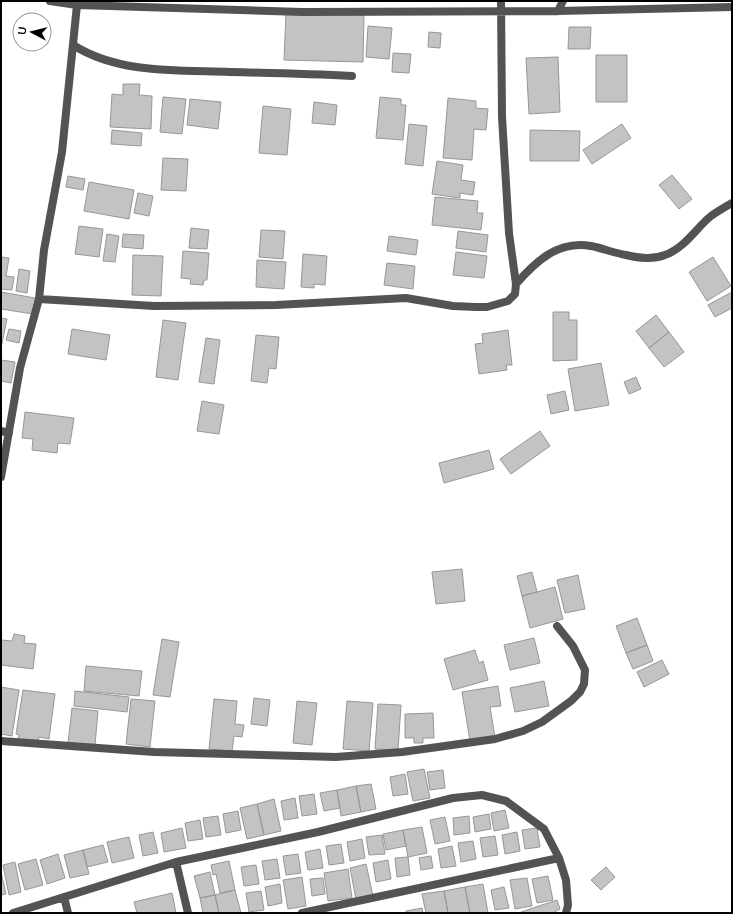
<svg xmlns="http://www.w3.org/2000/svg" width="733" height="914" viewBox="0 0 733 914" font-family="Mulish,sans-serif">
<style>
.building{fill:#c3c3c3;stroke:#979797}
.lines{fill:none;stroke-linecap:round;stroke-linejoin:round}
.minor{stroke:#535353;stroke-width:8}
</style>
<rect width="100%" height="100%" fill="#fff"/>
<path class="building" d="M286 13 364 15 363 62 284 60Z
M368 26 392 28 389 59 366 57Z
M569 27H591L590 49H568Z
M429 32 441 33 440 48 428 47Z
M393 53 411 54 409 73 392 72Z
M596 55H627V102H596Z
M558 57 560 112 529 114 526 58Z
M123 84H140L139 95 152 96 151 129 110 127 112 94 123 95Z
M163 97 186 99 182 134 160 132Z
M380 97 401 99V105H406L403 140 376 138Z
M448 98 476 101V108L488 109 486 130 474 129 472 160 443 158Z
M190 99 221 102 218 129 187 125Z
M314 102 337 105 335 125 312 123Z
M263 106 291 109 287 155 259 153Z
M409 124 427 126 423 166 405 164Z
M622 124 631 138 592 164 583 150Z
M112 130 142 133 141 146 111 144Z
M530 130 580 131 579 161H530Z
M163 158 188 159 186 191 161 190Z
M437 161 463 165 461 180 475 182 473 195 460 193V198L432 194Z
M672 175 692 199 679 209 659 185Z
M68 176 85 179 83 190 66 187Z
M89 182 134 190 129 219 84 211Z
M138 193 153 196 149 216 134 213Z
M435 197 478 201 477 213H483L481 230 432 225Z
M79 226 103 229 99 257 75 254Z
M191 228 209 230 207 249 189 248Z
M261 230 285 231 283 259 259 257Z
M458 231 488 235 486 252 456 248Z
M107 234 119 236 115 262 103 261Z
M123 234 144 235 143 249 122 247Z
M389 236 418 240 416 255 387 251Z
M183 251 209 253 207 280H204L203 285 190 284 191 279 181 278Z
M456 252 487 256 484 278 453 275Z
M303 254 327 256 325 285 314 284V288L301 287Z
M133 255 163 256 161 296 132 295Z
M1 257 9 258 6 276 14 277 12 290 1 289Z
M713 257 731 286 707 301 689 272Z
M257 260 286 262 284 289 256 287Z
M387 263 415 266 413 289 384 285Z
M19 269 30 271 27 293 16 291Z
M1 292 35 298 33 314 1 309Z
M732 292V308L715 317 708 305Z
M553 312H569V320H577V360L553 361Z
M656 315 669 332 649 348 636 331Z
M1 318 7 319 1 348Z
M163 320 186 323 178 380 156 377Z
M9 329 21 331 19 343 6 340Z
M72 329 110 335 106 360 68 354Z
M508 330 512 365H506L507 370 479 374 475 344 483 343 482 334Z
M669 332 684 352 664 367 649 348Z
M256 335 279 337 276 369 269 368 267 383 251 381Z
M206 338 220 340 214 384 199 382Z
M1 360 15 362 11 383 1 381Z
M601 363 609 405 575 411 568 369Z
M636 377 641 389 629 394 624 382Z
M565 391 569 410 551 414 547 395Z
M202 401 224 405 219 434 197 431Z
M25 412 74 418 70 444 58 443 57 453 32 450 33 439 22 438Z
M540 431 550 446 511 474 500 459Z
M489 450 494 469 444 483 439 463Z
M462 569 465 601 436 604 432 572Z
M532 572 537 592 522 596 517 576Z
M578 575 585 609 565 613 557 580Z
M555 587 563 619 530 628 522 596Z
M637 618 647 645 626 653 616 626Z
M14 634 25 636 24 643 36 644 33 669 1 665V640L12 641Z
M534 638 540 663 510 670 504 645Z
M162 639 179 642 170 697 153 695Z
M647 645 653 661 633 669 626 653Z
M475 650 479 663 483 661 488 680 453 690 444 659Z
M662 660 669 674 644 687 637 672Z
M86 666 142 671 139 696 84 691Z
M544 681 549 706 515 712 510 688Z
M498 686 501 706 490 707 495 737 470 741 462 692Z
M1 687 19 690 12 736 1 734Z
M23 690 55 694 49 739 39 737 38 743 18 740 19 735 16 734Z
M75 691 129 697 127 712 74 706Z
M254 698 270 700 267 726 251 724Z
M131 699 155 701 150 747 126 744Z
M214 699 237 701 235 724 244 725 242 737 234 736 232 751 209 749Z
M297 701 317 703 312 745 293 743Z
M347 701 373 703 369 751 343 749Z
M378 704 401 705 398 750 375 749Z
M72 708 98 711 95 745 68 743Z
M433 713 434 738H423V743H414V738H405V714Z
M424 769 430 798 413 801 407 772Z
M443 770 445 788 430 790 427 772Z
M405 774 408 794 393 796 390 777Z
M371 784 376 809 361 812 356 786Z
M356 786 361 812 341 816 337 790Z
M337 790 340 808 324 811 320 793Z
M314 794 317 814 302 816 299 796Z
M295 798 298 818 284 820 281 801Z
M274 799 281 831 264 835 257 804Z
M257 804 264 835 247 839 240 808Z
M505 810 509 828 494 831 491 813Z
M238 811 241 830 226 833 223 814Z
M489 814 491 829 475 832 473 817Z
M218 816 221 835 206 837 203 818Z
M469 816 470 833 454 835 453 818Z
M445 817 450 841 435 844 430 820Z
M200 820 203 839 188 841 185 823Z
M422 827 427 853 408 857 403 830Z
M182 828 186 848 164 852 161 833Z
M537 828 540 847 525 849 522 830Z
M403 830 406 846 386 850 383 834Z
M153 832 158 853 143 856 139 835Z
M517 832 520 851 505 854 502 835Z
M382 835 385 854 369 855 366 837Z
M495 836 498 855 483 857 480 838Z
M129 837 134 858 112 863 107 842Z
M362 839 365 858 350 861 347 842Z
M473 841 476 859 461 862 458 843Z
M341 844 344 863 329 865 326 846Z
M103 845 108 862 87 867 83 850Z
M452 846 456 866 441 868 438 849Z
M320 849 323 868 308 870 305 852Z
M83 850 89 874 70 878 64 855Z
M58 854 65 878 47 884 40 860Z
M298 854 301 873 286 875 283 856Z
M431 856 433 868 421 870 419 858Z
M408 857 410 875 397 877 395 858Z
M36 859 43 885 25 890 18 864Z
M277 859 280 878 265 880 262 861Z
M388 860 391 879 376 882 373 863Z
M229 861 235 890 220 893 216 874 213 875 211 865Z
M15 862 21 892 9 895 3 865Z
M366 864 373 896 356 899 350 868Z
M256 865 259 884 244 886 241 867Z
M606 867 615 877 601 890 591 880Z
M348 869 352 898 328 901 324 873Z
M1 872 6 894 1 895Z
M210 872 215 895 200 898 194 876Z
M548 876 553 900 537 903 532 879Z
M302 877 306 906 288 909 283 880Z
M323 878 325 894 312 896 310 879Z
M527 878 532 906 515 909 510 880Z
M280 884 282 903 268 906 265 887Z
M483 884 488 913H470L465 887Z
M465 887 470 913H448L444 891Z
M504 887 509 908 495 910 491 890Z
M235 890 241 913H219L215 895Z
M261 891 264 910 249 912 246 893Z
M444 891 448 913H426L422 894Z
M172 893 176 913H137L134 902Z
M215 895 219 913H203L200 898Z
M557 900 560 909 553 913H522L521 912Z
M422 908 423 913H406V911Z"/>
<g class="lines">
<path class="minor" d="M50 1 77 5V1
M558 11 563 1
M73 45C119 74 177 70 230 72 271 73 311 74 352 76
M516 284C535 262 558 240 591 246 602 248 614 253 626 255 639 258 652 260 665 255 685 248 696 228 711 216 718 211 725 207 732 203
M39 299 154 306 276 305 406 298 453 306 476 307H487L508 301 515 294 516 284 509 233 502 117 501 1
M1 431 9 433
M1 477 20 368 39 299 44 250 62 152 77 5 302 12 558 11 732 7
M1 741 154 752 336 757 402 752 495 739 523 731 542 722 571 701 580 692 584 684 585 670 573 646 557 626
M176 862 188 913
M64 897 68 913
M13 913 176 862 318 832 453 798 482 795 506 801 544 829 559 858 566 880 568 905 566 913
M302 913 559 858"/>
</g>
<rect width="733" height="914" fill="none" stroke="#000000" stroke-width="4"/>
<g transform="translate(32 32) rotate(277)"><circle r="19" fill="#ffffff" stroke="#999999"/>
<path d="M0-3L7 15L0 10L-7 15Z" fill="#000000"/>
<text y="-6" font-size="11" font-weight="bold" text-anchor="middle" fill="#000000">U</text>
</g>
</svg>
